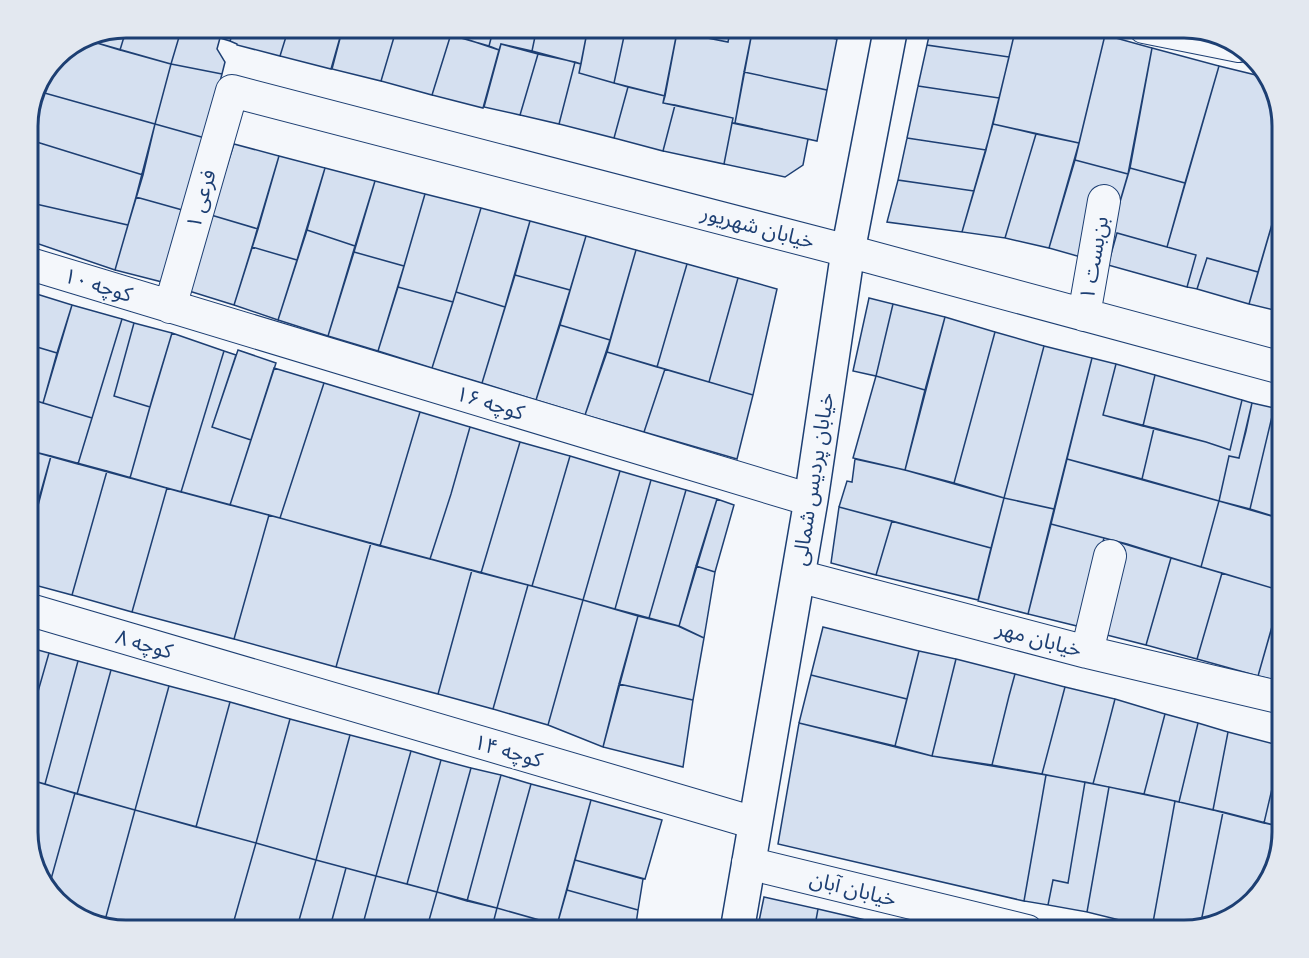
<svg xmlns="http://www.w3.org/2000/svg" width="1309" height="958" viewBox="0 0 1309 958" font-family="Overpass,'Noto Sans Arabic',sans-serif">
<style>
.building{fill:#d5e0f0;stroke:#1d3f73;stroke-width:1.5}
.lines{fill:none;stroke-linecap:round;stroke-linejoin:round}
.minor-casing{stroke:#1d3f73;stroke-width:34}
.tertiary-casing{stroke:#1d3f73;stroke-width:36}
.minor{stroke:#f4f7fb;stroke-width:32}
.tertiary{stroke:#f4f7fb;stroke-width:33}
.labels{text-anchor:middle;stroke-width:4.5;stroke-linejoin:round;paint-order:stroke}
.street-label{font-size:21px;fill:#1d3f73;stroke:#f4f7fb}
.rim{fill:none;stroke:#1d3f73;stroke-width:3}
</style>
<rect width="100%" height="100%" fill="#f4f7fb"/>
<path class="building" d="M127 27H182L171 64 120 50Z
M127 27 120 50 90 41 126 27Z
M182 27H223L217 49 225 62 222 74 171 64Z
M223 27H235L230 41 220 38Z
M235 27H289L280 56 237 45V44L230 41Z
M289 27H343L331 69 280 56Z
M343 27H397L381 81 332 69Z
M397 27H423L451 34 432 95 381 81Z
M423 27H441L440 32Z
M441 27H494L489 46 440 32Z
M494 27H537L532 51 501 44 499 50 489 46Z
M537 27H588L581 64 532 51Z
M588 27H626L614 83 579 73Z
M626 27H678L665 96 614 83Z
M678 27H731L728 42 677 32Z
M731 27H753L735 123H732L733 118 663 103 677 32 728 42Z
M753 27H783L837 39 827 90 744 72Z
M783 27H839L837 39Z
M931 27H1016L1009 57 927 45Z
M1016 27H1077L1105 35 1079 143 993 124Z
M451 34 499 50 483 108 432 95Z
M1105 35 1152 48 1128 174 1075 160Z
M90 41 171 64 155 124 41 92 60 52Z
M501 44 538 54 520 115 484 107Z
M927 45 1009 57 999 98 918 86Z
M1152 48 1219 66 1185 183 1130 168Z
M538 54 575 62 559 124 520 115Z
M575 62 581 64 579 73 628 87 614 138 559 124Z
M171 64 222 74 205 138 155 124Z
M1219 66 1268 78 1272 82 1282 125V190L1258 272 1207 258 1197 289 1187 287 1196 255 1167 247Z
M744 72 827 90 817 141 735 123Z
M918 86 999 98 986 150 907 138Z
M628 87 665 96 663 103 675 105 663 151 614 138Z
M41 92 155 124 143 175 27 139V119Z
M675 105 733 118 724 164 663 151Z
M732 123 808 139 803 165 785 177 724 164Z
M155 124 205 138 186 211 136 197Z
M993 124 1036 134 1005 238 962 232Z
M1036 134 1079 143 1049 248 1005 238Z
M907 138 986 150 974 191 898 180Z
M27 139 143 175 128 225 27 202Z
M234 144 279 156 258 229 211 215Z
M279 156 325 168 297 260 252 247Z
M1075 160 1128 174 1102 263 1049 248Z
M325 168 375 181 355 246 307 230Z
M1130 168 1185 183 1167 247 1117 233 1108 265 1102 263Z
M898 180 974 191 962 232 887 222Z
M375 181 425 194 404 266 354 252Z
M425 194 481 208 453 302 398 287Z
M136 197 186 211 166 283 115 270Z
M1280 197H1282V312L1249 304Z
M27 202 128 225 115 270 27 240Z
M481 208 530 221 505 307 456 292Z
M211 215 258 229 234 305 189 291Z
M530 221 586 236 570 290 515 275Z
M307 230 355 246 328 336 278 320Z
M1117 233 1196 255 1187 287 1108 265Z
M586 236 636 250 610 340 560 325Z
M252 247 297 260 278 320 234 305Z
M636 250 687 264 657 367 607 352Z
M354 252 404 266 378 351 328 336Z
M1207 258 1258 272 1249 304 1197 289Z
M687 264 738 278 709 382 657 367Z
M515 275 570 290 536 400 482 383Z
M738 278 777 289 753 395 709 382Z
M398 287 453 302 432 368 378 351Z
M27 291 72 305 57 353 27 344Z
M456 292 505 307 482 383 432 368Z
M869 298 893 304 876 376 853 371Z
M893 304 945 317 925 390 876 376Z
M72 305 122 319 92 418 43 403Z
M945 317 995 332 954 483 905 470Z
M122 319 134 323 114 396 150 407 130 478 78 464Z
M134 323 172 333 150 407 114 396Z
M560 325 610 340 585 415 536 400Z
M995 332 1044 346 1004 498 954 483Z
M172 333 224 351 181 492 130 478 153 396Z
M27 344 57 353 43 403 27 398Z
M1044 346 1092 358 1054 509 1004 498Z
M238 350 276 363 251 440 212 427Z
M224 351 236 355 212 427 251 440 230 505 181 492Z
M607 352 665 369 644 432 585 415Z
M1092 358 1116 364 1103 415 1154 428 1142 479 1067 459Z
M1116 364 1155 375 1143 426 1103 415Z
M274 368 324 383 280 518 230 505Z
M665 369 753 395 737 459 644 432Z
M1155 375 1242 400 1230 450 1206 442 1143 426Z
M876 376 925 390 905 470 853 458Z
M324 383 420 412 380 546 280 518Z
M27 398 92 418 78 464 27 450Z
M1242 400 1252 403 1246 431 1239 458 1229 456 1219 501 1142 479 1154 428 1206 442 1230 450Z
M1252 403 1274 408 1250 509 1219 501 1229 456 1239 458Z
M1274 408 1282 410V519L1250 509Z
M420 412 470 427 451 494 430 559 380 546Z
M470 427 520 442 481 573 430 559 451 494Z
M520 442 570 456 532 586 481 573Z
M27 450 51 456 35 517 27 515Z
M51 456 107 471 72 595 27 583V541Z
M570 456 620 471 583 600 532 586Z
M855 459 905 470 1004 498 991 548 839 507 847 481 852 482Z
M1067 459 1219 501 1201 567 1127 544 1051 524Z
M107 471 167 488 132 612 72 595Z
M620 471 651 480 615 609 583 600Z
M651 480 686 490 649 618 615 609Z
M167 488 269 515 234 639 132 612Z
M686 490 717 499 679 626 649 618Z
M1004 498 1054 509 1028 614 978 601Z
M717 499 734 505 715 572 696 566Z
M1219 501 1282 519V591L1201 567Z
M839 507 892 521 876 575 831 563Z
M27 515 35 517 27 541Z
M269 515 371 543 336 667 234 639Z
M892 521 991 548 978 600 876 575Z
M1051 524 1104 538 1081 627 1028 614Z
M1118 542 1171 558 1146 645 1095 632 1113 567Z
M371 543 472 570 438 694 336 667Z
M1171 558 1222 573 1197 659 1146 645Z
M696 566 715 572 704 638 679 626Z
M472 570 528 585 493 709 438 694Z
M1222 573 1282 591 1258 676 1197 659Z
M528 585 583 600 548 725 493 709Z
M1282 592V682L1258 676Z
M583 600 638 616 603 747 548 725Z
M638 616 678 626 704 638 693 700 619 684Z
M823 627 919 651 907 699 811 675Z
M27 647 49 653 27 730Z
M919 651 956 659 932 756 895 746Z
M49 653 78 661 45 784 27 779V730Z
M956 659 1015 674 1009 696 992 765 932 756Z
M78 661 111 670 77 794 45 784Z
M111 670 169 686 135 810 77 794Z
M1015 674 1065 687 1042 774 992 765 1009 696Z
M811 675 907 699 895 746 799 723Z
M619 684 693 700 683 767 603 747Z
M169 686 230 702 196 827 135 810Z
M1065 687 1115 699 1093 784 1042 774Z
M1115 699 1165 714 1144 794 1093 784Z
M230 702 290 719 256 843 196 827Z
M1165 714 1198 723 1179 802 1144 794Z
M290 719 350 735 316 860 256 843Z
M799 723 932 756 1046 775 1024 901 778 844Z
M1198 723 1228 732 1213 810 1179 802Z
M1228 732 1282 746 1264 823 1213 810Z
M350 735 411 751 376 876 316 860Z
M1282 746V827L1264 823Z
M411 751 441 760 407 884 376 876Z
M441 760 471 768 437 892 407 884Z
M471 768 501 775 467 901 437 892Z
M501 775 531 784 497 908 467 901Z
M1046 775 1085 782 1068 883 1053 880 1048 905 1024 901Z
M27 779 75 793 48 890 37 876 27 838Z
M1085 782 1109 787 1087 912 1048 905 1053 880 1068 883Z
M531 784 591 800 557 925 497 908Z
M1109 787 1175 801 1152 928 1087 912Z
M75 793 135 810 104 924 66 911 48 890Z
M591 800 662 820 645 879 575 860Z
M1175 801 1223 812 1200 927 1183 931H1163L1152 928Z
M135 810 256 843 231 931H125L104 924Z
M1223 812 1282 827V833L1262 892 1227 921 1200 927Z
M256 843 316 860 296 931H231Z
M316 860 346 868 329 931H296Z
M575 860 643 879 638 910 567 890Z
M346 868 376 876 361 931H329Z
M376 876 437 892 426 931H361Z
M567 890 638 910 635 931H580L557 925Z
M437 892 497 908 491 931H426Z
M764 897 818 909 814 931H757Z
M497 908 557 925 556 931H491Z
M818 909 908 930 907 931H814Z
M557 925 580 931H556Z"/>
<g class="lines">
<g class="minor-casing">
<path id="minor" d="M1144 27 1239 46
M27 263 811 500
M170 307 232 91 848 251 1282 368
M1084 315 1104 201
M798 576 1087 652 1282 698
M27 609 755 823
M1087 652 1110 556
M748 863 1027 931"/>
</g>
<g class="tertiary-casing">
<path id="tertiary" d="M737 931 811 500 848 251 891 27"/>
</g>
<use href="#minor" class="minor"/>
<use href="#tertiary" class="tertiary"/>
</g>
<g class="labels">
<g class="street-label">
<text transform="translate(201 199) rotate(-74)" y="7">فرعی ۱</text>
<text transform="translate(758 227) rotate(15)" y="7">خیابان شهریور</text>
<text transform="translate(1094 258) rotate(-80)" y="7">بن‌بست ۱</text>
<text transform="translate(98 285) rotate(17)" y="7">کوچه ۱۰</text>
<text transform="translate(490 403) rotate(17)" y="7">کوچه ۱۶</text>
<text transform="translate(813 479) rotate(-81)" y="7">خیابان پردیس شمالی</text>
<text transform="translate(1039 639) rotate(15)" y="7">خیابان مهر</text>
<text transform="translate(144 644) rotate(16)" y="7">کوچه ۸</text>
<text transform="translate(508 751) rotate(16)" y="7">کوچه ۱۴</text>
<text transform="translate(853 889) rotate(14)" y="7">خیابان آبان</text>
</g>
</g>
<path d="M0 0H1309V958H0ZM126 38H1184A88 88 0 0 1 1272 126V832A88 88 0 0 1 1184 920H126A88 88 0 0 1 38 832V126A88 88 0 0 1 126 38Z" fill="#e3e8f0" fill-rule="evenodd"/>
<path class="rim" d="M126 38H1184A88 88 0 0 1 1272 126V832A88 88 0 0 1 1184 920H126A88 88 0 0 1 38 832V126A88 88 0 0 1 126 38Z"/>
</svg>
